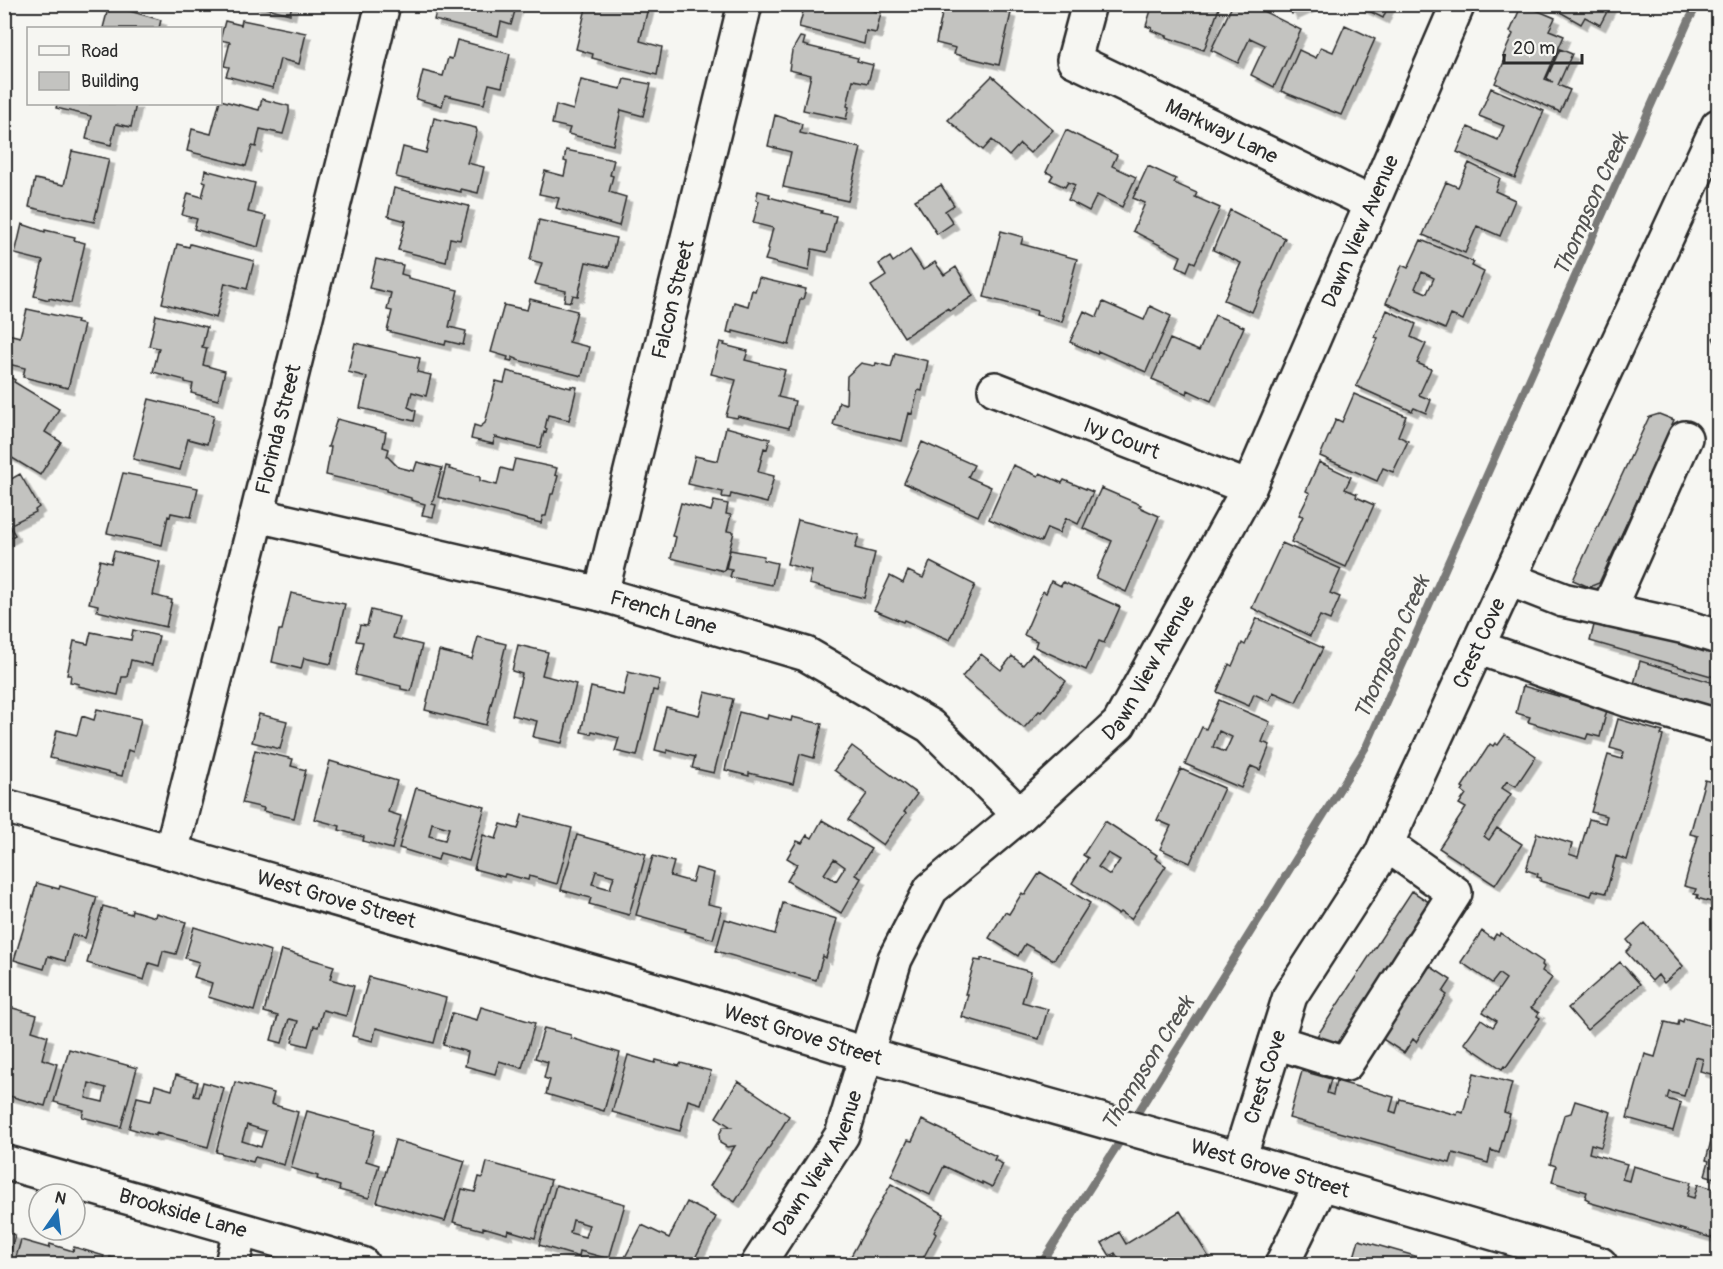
<svg xmlns="http://www.w3.org/2000/svg" width="1723" height="1269" viewBox="0 0 1723 1269" font-family="Pangolin,sans-serif">
<style>
.lines{fill:none;stroke-linecap:round;stroke-linejoin:round}
.stream{stroke:#7a7a78;stroke-width:8}
.building{fill:#c3c3c0;stroke:#2b2b2b;stroke-width:1.5;fill-rule:evenodd;filter:url(#shadow)}
.minor-casing{stroke:#2b2b2b;stroke-width:38}
.minor{stroke:#f6f6f2;stroke-width:33}
.labels{text-anchor:middle;stroke-width:4.5;stroke-linejoin:round;paint-order:stroke}
.street-label{font-size:21px;fill:#2b2b2b;stroke:#f6f6f2}
.water-label{font-size:22px;font-style:italic;fill:#525251;stroke:#f6f6f2}
</style>
<defs>
<filter id="shadow"><feDropShadow dx="5.5" dy="5.5" stdDeviation="0" flood-color="#0004"/></filter>
</defs>
<rect width="100%" height="100%" fill="#f6f6f2"/>
<filter id="ink" filterUnits="userSpaceOnUse"><feTurbulence type="fractalNoise" baseFrequency=".0167" numOctaves="2"/><feDisplacementMap in="SourceGraphic" scale="12" xChannelSelector="R" yChannelSelector="G"/><feConvolveMatrix kernelMatrix="1 2 1 2 8 2 1 2 1" color-interpolation-filters="sRGB"/></filter>
<g filter="url(#ink)">
<g class="lines">
<path class="stream" d="M1132 1122 1366 747 1689 20 1698 4
M1041 1264 1124 1135"/>
</g>
<path class="building" d="M252 4H292L290 14Z
M438 4H508L516 7 511 25 501 22 498 36 434 20Z
M587 4 602 6V4H635L648 8 640 41 662 47 657 75 592 58 593 54 576 49Z
M805 4H872L871 10 881 13 876 33 866 31 864 44 799 27Z
M944 4 965 9 966 4H1001L999 10 1011 13 999 65 954 54 956 48 936 43Z
M1153 4H1209L1219 8 1204 50 1166 37 1167 36 1151 30 1152 28 1146 26Z
M1233 4H1249L1301 30 1274 87 1251 75 1265 45 1250 38 1238 63 1211 50Z
M1287 4H1312V5L1292 14Z
M1355 4H1389L1383 18Z
M1522 4 1555 18 1549 30 1564 36 1545 79 1553 82 1547 78 1560 49 1572 54 1558 85 1570 90 1560 112 1495 83 1506 57 1503 56 1513 34 1510 32Z
M1546 4H1611L1600 25 1585 17 1581 24Z
M109 5 161 20 159 28H103Z
M242 20 306 33 299 64 280 59 273 88 226 76 229 67 224 66 230 42 220 40 225 21 241 25Z
M1345 25 1375 39 1341 115 1281 91 1299 50 1316 58 1321 47 1333 52Z
M800 37 805 38 803 45 858 58 857 61 873 65 868 83 853 80 847 106 849 107 846 119 803 110 811 75 789 70 792 51Z
M457 40 510 54 502 87 489 84 484 104 445 95 442 106 416 99 423 71 443 76 448 58 452 59Z
M992 76 1053 130 1030 153 1020 144 1009 156 992 140 983 150 948 120Z
M624 79 651 84 643 116 621 110 613 145 568 134 570 128 552 124 556 105 573 110 581 80 621 89Z
M1491 88 1544 111 1515 178 1457 152 1468 127 1498 140 1504 126 1479 116Z
M262 99 289 106V113L283 134 260 129 256 147 252 146 246 166 187 151 192 129 211 134 220 100 259 110Z
M57 104H136L131 127 116 124 111 145 86 139 91 116 56 108Z
M775 115 802 124 800 133 861 148 848 201 783 187 791 152 768 146Z
M434 118 476 128 477 131 467 163 484 167 478 193 461 189V192L396 177 403 147 426 153Z
M1066 130 1117 155 1112 166 1136 177 1122 207 1097 195 1089 211 1068 200 1075 185 1068 182 1065 187 1050 180 1053 175 1046 172Z
M566 150 614 160 610 175 613 176 609 192 626 197 619 226 556 208 559 198 539 194 545 171 564 176 567 162 564 161Z
M72 151 109 159 94 222 29 207 35 179 64 185Z
M1469 163 1500 178 1495 191 1515 200 1500 236 1477 226 1465 253 1423 235 1446 182 1458 187Z
M1148 166 1176 179 1174 183 1197 193 1195 197 1220 208 1195 263 1191 261 1187 271 1177 266 1181 256 1133 231 1145 203 1133 198Z
M205 170 255 183 248 212 266 216 258 247 194 229 197 219 182 215 188 193 202 197 206 182 203 181Z
M941 185 954 205 945 211 953 223 937 234 915 200Z
M394 188 469 206 460 240 450 238 446 262 398 250 406 221 388 216Z
M758 191 770 194 769 197 822 211 821 213 836 216 827 252 812 249 809 271 765 260 769 249 768 248 773 228 753 223 759 201 756 200Z
M1230 210 1285 238 1252 312 1224 300 1241 263 1213 250Z
M539 220 616 238 609 267 586 262 578 296 573 295 571 302 564 301 566 291 535 284 542 263 530 260Z
M22 224 45 232V230L75 237 74 240 85 243 71 303 49 298V300L34 296 43 261 15 254Z
M1001 231 1023 237 1021 244 1077 259 1062 315H1064L1062 322 1036 315 1037 311 984 297Z
M1421 240 1474 262 1472 266 1484 272 1463 320 1451 315 1445 329 1386 303 1402 265 1408 268ZM1422 272 1434 278 1427 293 1415 288Z
M177 244 189 247 190 244 254 261 247 289 225 283 216 318 162 303Z
M910 250 923 270 935 262 944 275 956 267 973 296 950 311 948 308 904 337 871 286 886 276 879 264 890 257 893 262Z
M376 259 403 265 401 274 408 276V278L458 290 449 327 466 331 463 345 446 341 445 345 387 331 392 311 387 310 391 293 369 288Z
M759 278 806 289 803 299H800L789 345 733 331V333L727 332 734 302 748 306 752 290 755 291Z
M530 299 577 311 569 342 589 347 582 376 517 360V359L512 357V361L507 360 508 357 491 352 504 305 527 310Z
M1103 302 1144 320 1150 306 1171 316 1146 372 1098 351 1097 354 1070 342 1084 311 1097 317Z
M27 309 77 320 76 323 84 325 68 388 23 377 25 368 4 363V333L20 337Z
M1387 310 1416 324 1411 337 1426 344 1417 363 1431 369 1419 395 1431 400 1426 413 1414 408 1412 411 1356 386 1378 338 1375 337Z
M156 315 207 327 202 347 207 348 203 365 225 371 218 400 191 393 193 384 185 382V380L153 372 159 348 149 346Z
M1215 315 1244 327 1211 401 1188 390 1187 394 1152 379 1170 339 1199 351Z
M1718 331V348L1713 338 1718 335 1717 332Z
M720 342 725 343 724 345 748 351 745 360 785 370 778 397 795 401 789 428 738 416 737 418 726 416 736 380 711 374Z
M355 343 420 358 417 372 431 375 426 396 412 392 408 407 416 411 414 421 360 408 367 377 348 372Z
M895 353 928 361 922 391 918 390 912 414 909 413 902 441 833 425 839 402 846 404 847 376 861 363 875 366 876 363 891 367Z
M507 371 571 388V386L577 387 569 420 548 415 545 428 547 429 546 433 544 432 540 448 495 437 493 444 471 439 474 425 480 427 485 423 496 381 504 383Z
M4 373 15 380 14 382 59 409 45 432 61 442 40 475 4 453V416L7 412 4 410Z
M1354 394 1406 416 1398 436 1408 441 1393 472 1383 468 1377 481 1320 456 1336 419 1342 422Z
M149 399 214 415 207 444 188 439 180 470 133 459Z
M1659 414 1674 420 1599 583 1589 587 1573 580 1649 417Z
M337 419 386 432 383 447 389 449 387 456 398 467 414 471 417 462 442 468 432 504 436 505 433 517 422 515 425 504 411 500V498L386 491V489L326 475 330 453 331 447H328Z
M726 427 770 439 767 449 764 448 758 472 774 476 767 503 731 494 730 498 722 497 723 492 688 484 695 456 718 461Z
M922 442 974 465 968 477 991 487 978 516 904 483Z
M515 459 557 468 555 475 558 476 553 494H551L546 516H543L541 523 438 497 446 466 450 467 449 469 480 477V481L497 485 501 468 512 471Z
M1319 462 1351 477 1345 489 1357 494 1356 497 1374 505 1346 567 1291 542 1303 516 1299 515 1310 493 1306 491Z
M1013 465 1038 476 1040 473 1062 483 1064 480 1093 492 1078 524 1066 518 1059 533 1047 528 1041 542 989 519Z
M123 473 198 488 191 517 171 513 170 517 168 516 162 545 107 533Z
M20 474 39 507 35 510 36 512 9 525 15 535 4 541V483Z
M1101 488 1141 505 1139 507 1159 516 1126 592 1096 578 1112 541 1083 528Z
M714 501 728 504 726 514 731 515 727 531 734 532 724 571 671 558 676 537 672 536 681 503 711 511Z
M798 520 859 535 855 548 875 553 864 598 809 584 812 571 787 564Z
M1282 543 1341 569 1330 593 1340 597 1330 620 1320 616 1310 636 1252 608Z
M730 550 764 556 763 560 777 563 772 585 730 577 732 570 726 569Z
M114 551 160 562 153 595 172 600 166 627 97 611 98 605 89 603 100 560 111 563Z
M930 562 975 585 950 640 904 620 903 622 874 610 890 576 903 583 908 571 923 578Z
M1051 581 1061 586 1063 582 1120 607 1104 643 1099 641 1086 670 1035 647 1037 641 1024 635 1043 591 1046 593Z
M291 593 345 604 331 664 304 658 301 669 272 662 279 630H282Z
M371 610 399 617 393 638 422 645 411 691 401 689V686L355 675 363 642 356 641 360 625 367 626Z
M1257 618 1323 648 1296 702 1273 692 1269 701 1254 694 1249 706 1217 692 1229 664 1232 666 1242 643 1245 645Z
M1605 620 1718 653V678L1590 641 1594 625Z
M133 630 159 636 152 665 131 660 127 677H122L118 695 78 686 79 684 70 682 71 675H67L74 641 88 644 91 632 131 640Z
M478 637 506 644 486 725 425 710 439 651 472 659Z
M518 645 548 652 542 675 576 684 562 743 533 737 537 721 512 715 522 674 512 671Z
M981 654 1001 670 1012 656 1023 665 1032 654 1066 681 1041 712 1039 711 1024 728 962 677Z
M1640 661 1718 684V708L1634 684Z
M628 672 660 680 657 691 653 690 637 756 615 751 619 738 592 731 591 734 581 732 591 687 623 695Z
M1523 686 1607 710 1600 737 1588 734 1586 739 1528 722 1530 717 1516 713Z
M705 692 733 699 714 773 692 768 695 757 667 750V753L655 750 666 707 699 715Z
M1219 700 1270 722 1262 742 1270 745 1260 770 1251 766 1241 788 1185 764 1202 727 1206 729ZM1219 731 1232 737 1225 752 1213 747Z
M97 709 141 719 133 752 128 750 122 776 50 758 57 730 77 735 82 716 94 720Z
M739 712 767 719 768 715 791 721 792 717 822 724 814 758 800 754 793 784 749 773V776L725 770Z
M259 714 287 721 280 749 252 742Z
M1618 719 1663 732 1661 735 1663 736 1627 860 1616 856 1606 893 1593 890 1591 896 1540 881 1541 878 1537 877 1538 874 1526 870 1537 833 1572 844 1569 854 1578 857 1589 819 1605 823 1607 816 1591 812 1608 755 1622 759 1624 752 1610 748Z
M1505 735 1536 756 1516 786 1507 781 1502 788 1511 794 1484 836 1489 840 1497 828 1522 844 1495 885 1439 848 1466 808 1459 804 1466 794 1462 791 1464 788 1462 787 1490 744 1493 746 1495 743 1498 745Z
M852 746 917 794 904 812 906 813 883 845 848 820 867 794 834 770Z
M255 750 293 759 291 766 306 770 294 818 263 811 264 808 242 803Z
M330 761 397 781 388 812 401 816 392 849 363 841 364 837 339 830 340 826 314 819Z
M1181 769 1224 788 1190 863 1160 849 1171 826 1157 820Z
M1716 769 1718 770V904L1697 898 1698 895 1694 894 1696 889 1684 886 1698 836 1690 834 1705 780 1712 782Z
M416 788 485 807 469 861 440 853 438 860 399 848ZM432 823 449 828 445 840 429 836Z
M522 815 572 828 557 884 529 876 528 880 505 874 504 877 474 869 483 835 496 839 501 824 518 829Z
M822 820 871 849 855 875 861 878 841 913 787 881 797 864 787 858 797 841 802 843 807 835 812 838ZM834 859 845 867 836 881 824 874Z
M1105 821 1157 855 1155 858 1166 866 1131 919 1120 912 1118 914 1072 883 1088 858 1083 855ZM1108 853 1120 860 1110 875 1098 867Z
M577 835 646 854 629 915 589 904 591 898 561 890ZM596 871 614 876 610 889 592 884Z
M653 856 674 862 670 876 692 882 696 868 714 873 708 904 722 907 713 939 685 931 686 929 636 915Z
M1040 872 1090 903 1054 960 1025 944 1018 956 989 938 1005 912 1009 914 1022 893 1025 895Z
M37 883 59 889 60 886 97 897 85 938 72 935 65 961 48 956 44 969 14 960Z
M1412 891 1432 904 1337 1049 1317 1036Z
M783 903 837 919 826 958 823 956 816 980 716 951 725 919 775 934Z
M103 906 131 914 132 910 155 917 156 913 186 922 176 954 163 951 159 966 149 963 144 980 87 963Z
M1645 923 1683 966 1664 983 1658 975 1652 981 1626 952 1632 946 1627 940Z
M194 927 271 951 254 1011 208 997 212 983 194 977 199 962 185 958Z
M1482 931 1493 939 1496 934 1499 936 1500 933 1543 962 1542 965 1544 967 1542 971 1552 978 1531 1008 1539 1013 1537 1016 1540 1018 1506 1067 1504 1066 1502 1069 1464 1043 1481 1019 1493 1027 1497 1021 1483 1012 1506 979 1499 974 1492 983 1461 962Z
M281 950 334 966 330 979 354 986 346 1016 323 1010 318 1027 314 1026 308 1046 292 1042 298 1021 289 1019 282 1043 271 1040 278 1016 264 1012Z
M981 958 1031 972 1022 1002 1048 1009 1039 1039 962 1017 968 994H965L975 960 981 961Z
M1620 962 1640 984 1587 1030 1568 1008Z
M1428 965 1451 980 1443 992 1447 995 1416 1042 1413 1039 1404 1053 1381 1038Z
M369 977 446 998 434 1043 376 1028 373 1041 352 1036Z
M6 1006 37 1015 32 1031 48 1036 42 1059 57 1064 45 1106 6 1095 7 1092H4Z
M481 1007 535 1023 522 1068 499 1061 495 1074 465 1066 468 1052 443 1045 452 1013 477 1020Z
M1684 1018 1718 1028V1076L1700 1071 1703 1059 1695 1057 1684 1096 1669 1092 1667 1099 1681 1103 1673 1131 1627 1118 1645 1054 1655 1057 1665 1022 1678 1025 1679 1020 1683 1022Z
M544 1028 571 1035V1038L620 1053 604 1111 546 1094 550 1080 544 1078 548 1062 535 1058Z
M69 1049 137 1068 121 1127 82 1117 84 1110 54 1102ZM89 1083 106 1088 103 1102 86 1098Z
M628 1055 655 1063 656 1060 679 1066 681 1063 711 1071 701 1104 688 1100 680 1131 612 1112Z
M1302 1071 1331 1079 1327 1093 1333 1095 1336 1081 1394 1097 1390 1111 1396 1113 1400 1099 1457 1115 1458 1111 1463 1113 1474 1073 1512 1083 1504 1112 1510 1114 1499 1153 1491 1150 1488 1163 1453 1153 1450 1163 1289 1118Z
M176 1075 198 1082 194 1096 199 1097 203 1082 224 1088 208 1147 156 1133V1136L129 1128 137 1097 151 1100 155 1085 172 1090Z
M738 1081 789 1116 735 1202 710 1186 735 1146 727 1147 720 1143 719 1135 723 1127H731L716 1117Z
M235 1082 274 1093 271 1104 298 1112 284 1165 255 1157 253 1162 216 1152ZM247 1125 266 1131 261 1147 242 1141Z
M1575 1101 1611 1112 1601 1147 1591 1144 1589 1153 1627 1164 1622 1179 1629 1181 1633 1166 1691 1182 1687 1196 1694 1198 1698 1184 1718 1190V1216L1712 1238 1588 1202 1589 1200 1585 1198 1587 1192 1552 1182 1556 1166 1550 1164 1564 1115 1571 1113Z
M307 1111 375 1130 366 1161 379 1165 369 1198 339 1190 340 1186 317 1179 318 1176 291 1168Z
M1718 1114V1179L1705 1175 1709 1161 1706 1160Z
M922 1120 996 1156 994 1160 1003 1164 992 1187 982 1182V1184L944 1166 930 1195 891 1176 908 1140 912 1141Z
M395 1140 465 1161 445 1221 377 1202Z
M487 1162 551 1180 535 1238 508 1230 507 1234 483 1227V1230L453 1222 462 1189 475 1192 479 1177 483 1178Z
M891 1184 944 1214 934 1232 936 1234 920 1264H898L886 1258 882 1264H866L851 1256Z
M556 1185 625 1204 609 1259 580 1251 579 1257 539 1245ZM573 1220 589 1225 585 1237 570 1233Z
M687 1202 716 1217 692 1264 622 1263 642 1225 669 1238Z
M1180 1211 1213 1264H1122L1115 1253 1110 1256 1102 1243 1119 1232 1126 1244Z
M4 1228 10 1229 9 1233 15 1235 7 1264H4Z
M21 1240 49 1248 50 1244 73 1251 74 1247 104 1256 101 1264H14Z
M1359 1240 1415 1256 1412 1264H1352Z
M110 1257 136 1264H108Z"/>
<g class="lines">
<g class="minor-casing">
<g id="minor">
<path id="s1" d="M1089 4 1074 60 1371 203"/>
<path id="s2" d="M995 389 1249 488"/>
<path id="s3" d="M257 515 601 594 806 654 930 726 1020 815"/>
<path d="M1509 579 1563 600 1685 627 1718 637"/>
<path id="s4" d="M601 594 745 4"/>
<path d="M1608 610 1685 438"/>
<path d="M1477 647 1628 700 1718 726"/>
<path id="s5" d="M4 806 171 852 697 1002 865 1054 1239 1159 1600 1264"/>
<path id="s6" d="M171 852 257 515 383 4"/>
<path d="M1276 1042 1346 1064 1455 893 1386 844"/>
<path id="s7" d="M1239 1159 1290 996 1381 855 1718 126"/>
<path id="s8" d="M4 1162 362 1264"/>
<path d="M232 1264 240 1231"/>
<path id="s9" d="M758 1264 842 1135 895 959 931 889 1020 815 1119 724 1249 488 1458 4"/>
<path d="M1282 1264 1322 1183"/>
</g>
</g>
<use href="#minor" class="minor"/>
</g>
</g>
<g class="labels">
<g class="street-label">
<text dy="7" stroke="none"><textPath href="#s1" startOffset="222">Markway Lane</textPath></text>
<text dy="7" stroke="none"><textPath href="#s9" startOffset="1216">Dawn View Avenue</textPath></text>
<text dy="7" stroke="none"><textPath href="#s4" startOffset="303">Falcon Street</textPath></text>
<text dy="7" stroke="none"><textPath href="#s6" startOffset="436">Florinda Street</textPath></text>
<text dy="7" stroke="none"><textPath href="#s2" startOffset="136">Ivy Court</textPath></text>
<text dy="7" stroke="none"><textPath href="#s3" startOffset="418">French Lane</textPath></text>
<text dy="7" stroke="none"><textPath href="#s7" startOffset="572">Crest Cove</textPath></text>
<text dy="7" stroke="none"><textPath href="#s9" startOffset="730">Dawn View Avenue</textPath></text>
<text dy="7" stroke="none"><textPath href="#s5" startOffset="345">West Grove Street</textPath></text>
<text dy="7" stroke="none"><textPath href="#s5" startOffset="831">West Grove Street</textPath></text>
<text dy="7" stroke="none"><textPath href="#s7" startOffset="86">Crest Cove</textPath></text>
<text dy="7" stroke="none"><textPath href="#s9" startOffset="118">Dawn View Avenue</textPath></text>
<text dy="7" stroke="none"><textPath href="#s5" startOffset="1317">West Grove Street</textPath></text>
<text dy="7" stroke="none"><textPath href="#s8" startOffset="186">Brookside Lane</textPath></text>
</g>
<g class="water-label">
<text transform="translate(1590 204) rotate(-66)" y="8">Thompson Creek</text>
<text transform="translate(1391 647) rotate(-66)" y="8">Thompson Creek</text>
<text transform="translate(1147 1063) rotate(-58)" y="8">Thompson Creek</text>
</g>
</g>
<rect width="1723" height="1269" fill="none" stroke="#f6f6f2" stroke-width="24"/>
<rect x="12" y="12" width="1699" height="1245" fill="none" stroke="#2b2b2b" stroke-width="2" filter="url(#ink)"/>
<rect x="27" y="27" width="195" height="78" fill="#f6f6f2" stroke="#a5a5a2" stroke-width="1.5"/>
<rect x="39" y="46" width="30" height="9" fill="#f6f6f2" stroke="#a5a5a2" stroke-width="1.5"/>
<text x="81" y="57" font-size="18" fill="#2b2b2b">Road</text>
<rect x="39" y="72" width="30" height="18" fill="#c3c3c0" stroke="#a5a5a2" stroke-width="1.5"/>
<text x="81" y="87" font-size="18" fill="#2b2b2b">Building</text>
<g transform="translate(57 1212) rotate(14)"><circle r="28" fill="#f6f6f2" stroke="#a5a5a2" stroke-width="1.5"/>
<path d="M0-4.5L10 22L0 15L-10 22Z" fill="#1f6fb2"/>
<text y="-9" font-size="16" font-weight="bold" text-anchor="middle" fill="#2b2b2b">N</text>
</g>
<path d="M1504 54v9h78v-9" fill="none" stroke="#2b2b2b" stroke-width="3"/>
<text x="1513" y="54" font-size="18" fill="#2b2b2b" stroke="#f6f6f2" stroke-width="4.5" paint-order="stroke">20 m</text>
</svg>
